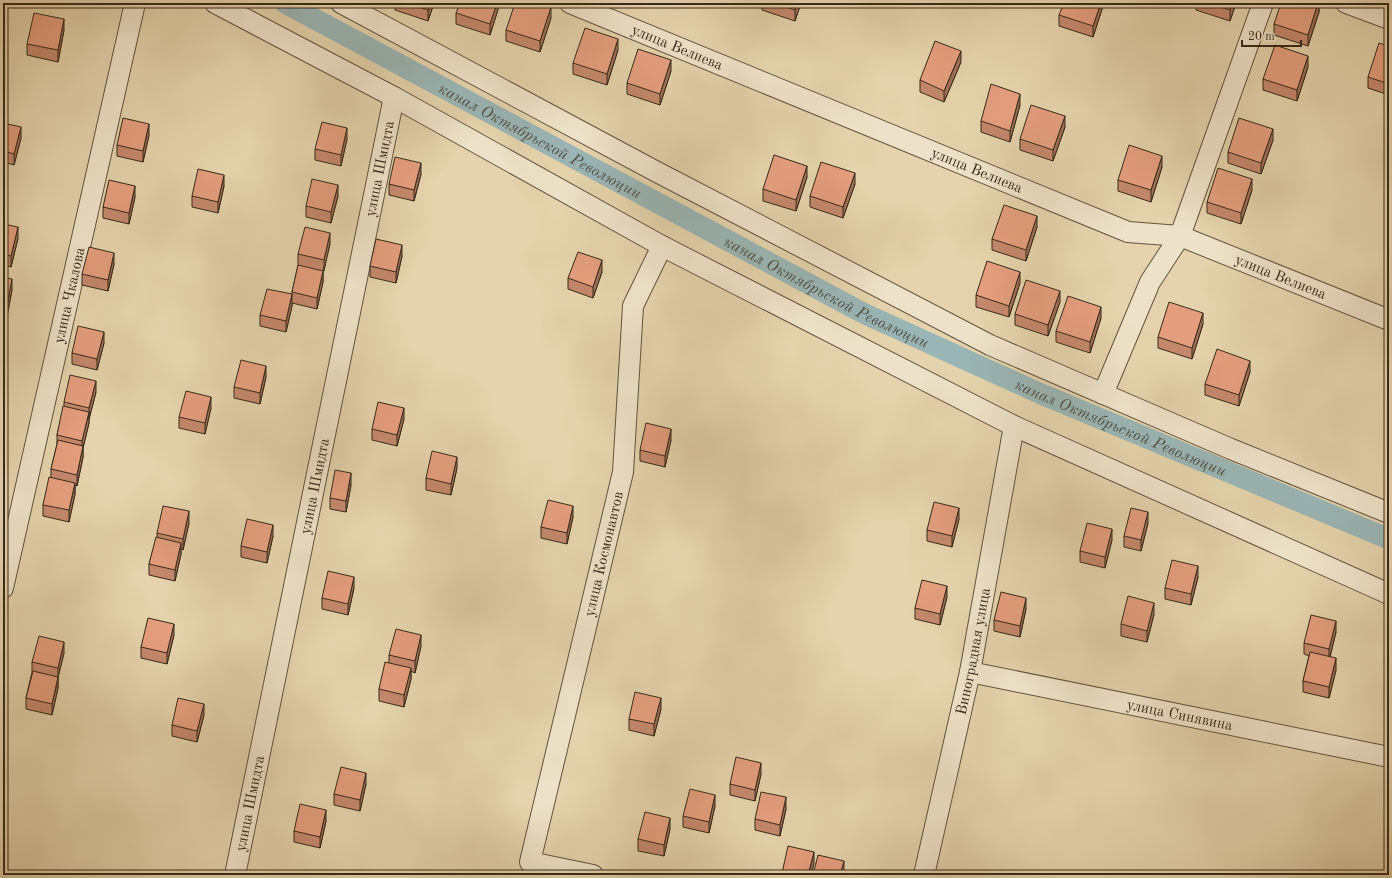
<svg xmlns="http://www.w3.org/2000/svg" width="1392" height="878" viewBox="0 0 1392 878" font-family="'Old Standard TT',serif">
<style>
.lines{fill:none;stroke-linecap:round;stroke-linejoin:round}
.canal{stroke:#9ab5b5;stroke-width:21}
.minor-casing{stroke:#62543f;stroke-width:22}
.minor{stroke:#ede2c9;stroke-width:20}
.wall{fill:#c4886c;stroke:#372a1b}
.shaded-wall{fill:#a06f58;stroke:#372a1b}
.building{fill:#e49e7d;stroke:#372a1b}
.labels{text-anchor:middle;stroke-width:3.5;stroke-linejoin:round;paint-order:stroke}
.street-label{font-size:15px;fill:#372a1b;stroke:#ede2c9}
.water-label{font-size:16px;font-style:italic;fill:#504d42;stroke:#ede2c9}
</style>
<rect width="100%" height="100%" fill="#e4d3ac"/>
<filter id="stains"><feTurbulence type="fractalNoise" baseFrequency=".005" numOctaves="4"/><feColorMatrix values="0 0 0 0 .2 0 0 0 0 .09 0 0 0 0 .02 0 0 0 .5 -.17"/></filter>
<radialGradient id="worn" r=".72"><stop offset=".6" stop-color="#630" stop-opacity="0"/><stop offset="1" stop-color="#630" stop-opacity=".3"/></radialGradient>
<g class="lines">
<path class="canal" id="s1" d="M285 3 863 313 1039 393 1389 539"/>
<g class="minor-casing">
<g id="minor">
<path d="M215 3 394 97 662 246 1014 426 1389 594"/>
<path d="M341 3 657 172 990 345 1231 449 1389 513"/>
<path id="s2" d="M570 3 1128 232 1180 236 1389 320"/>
<path d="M1346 3 1389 19"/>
<path d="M1103 394 1150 282 1180 236 1263 3"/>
<path id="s3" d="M3 588 135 3"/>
<path id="s4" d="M970 672 1389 757"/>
<path id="s5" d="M235 875 394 97"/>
<path id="s6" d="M593 875 530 862 623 472 633 306 662 246"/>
<path id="s7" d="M924 875 970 672 1014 426"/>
</g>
</g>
<use href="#minor" class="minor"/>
</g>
<path class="wall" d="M395 3H434L428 21 395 10Z
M500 3 490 35 456 24V13Z
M762 3H801L795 21 762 10Z
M1104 3 1093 37 1059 26V15Z
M1196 3H1236L1230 21 1196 10Z
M1319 3V12L1308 46 1274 35V24Z
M551 18 540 52 506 41V30Z
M64 30 58 62 27 55V44Z
M1389 46V95L1368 88V77Z
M618 50 607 85 573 74V63Z
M961 62 944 102 920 92V80Z
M1308 67 1297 101 1263 90V79Z
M671 71 660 105 627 94V83Z
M1020 105 1010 142 981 132V121Z
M3 123 21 138 14 165 3 162Z
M1065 127 1053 161 1020 150V139Z
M149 135 143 162 117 156V145Z
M347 139 341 166 315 160V149Z
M1273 140 1261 174 1228 163V152Z
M1162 167 1151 202 1118 191V180Z
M421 174 414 201 389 195V184Z
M807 177 796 211 763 201V189Z
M855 184 843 218 810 207V196Z
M224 186 218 213 192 207V196Z
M1252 190 1241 224 1207 213V202Z
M338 196 331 223 306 217V206Z
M135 197 129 224 103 218V207Z
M3 224 18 238 11 267 3 265Z
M1037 227 1026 261 992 250V239Z
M330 244 323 271V282L317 309 292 303V306L286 332 260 326V315L292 294V292L298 265V254Z
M402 256 396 283 370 277V266Z
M114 264 108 291 82 285V274Z
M602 272 593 298 568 289V278Z
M3 277 12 290 6 321H3Z
M1020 283 1009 317 976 307V295Z
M1060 302 1048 336 1015 325V314Z
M1101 318 1090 353 1056 342V331Z
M1203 324 1192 359 1158 348V337Z
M104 343 97 370 72 364V353Z
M1250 372 1239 406 1205 395V384Z
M266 377 260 404 234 398V387Z
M96 392 89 419V423L83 448V457L77 486 75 485V494L69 522 43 516V505L51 478V469L57 444V435L64 406V402Z
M211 408 205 434 179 428V417Z
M404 419 397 446 372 440V429Z
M671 440 665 467 640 461V450Z
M457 468 451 495 426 490V478Z
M351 485 346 512 330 509V498Z
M573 517 567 544 541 538V527Z
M959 519 952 547 927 541V530Z
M189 523 183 550 181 549V554L175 581 149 575V564L157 537V533Z
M1148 523 1141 551 1124 547V536Z
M273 536 267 563 241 557V546Z
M1112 540 1105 568 1080 562V551Z
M1198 577 1191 605 1165 599V588Z
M354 588 348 615 322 609V598Z
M947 597 940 625 915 619V608Z
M1026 609 1020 637 994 631V620Z
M1154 614 1147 642 1121 636V624Z
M1336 632 1330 657 1336 670 1329 698 1303 692V681L1309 656 1304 654V643Z
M174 635 167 664 141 658V647Z
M421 646 415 673 411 671V679L404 707 379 701V689L389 663V655Z
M64 653 58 677V688L52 715 26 709V698L32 672V662Z
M661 709 654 736 629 730V719Z
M204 715 197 742 172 736V725Z
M761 774 755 801 730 795V784Z
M366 784 360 811 334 805V794Z
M715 806 709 833 683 827V816Z
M786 809 780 836 755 830V819Z
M326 821 320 848 294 842V831Z
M670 829 664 856 638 851V839Z
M814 863 811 875H782V873Z"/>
<path class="shaded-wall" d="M431 3H434L428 21V10Z
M497 3H500L490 35V24Z
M797 3H801L795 21V10Z
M1101 3H1104L1093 37V26Z
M1232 3H1236L1230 21V10Z
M1318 3H1319V12L1308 46V35Z
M551 7V18L540 52V41Z
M64 19V30L58 62V50Z
M618 39V50L607 85V74Z
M961 51V62L944 102V91Z
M1308 56V67L1297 101V90Z
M671 60V71L660 105V94Z
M1020 94V105L1010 142V131Z
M1065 116V127L1053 161V150Z
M149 124V135L143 162V151Z
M21 127V138L14 165V154Z
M347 128V139L341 166V155Z
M1273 129V140L1261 174V163Z
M1162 156V167L1151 202V190Z
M421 163V174L414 201V190Z
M807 166V177L796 211V200Z
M855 173V184L843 218V207Z
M224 175V186L218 213V202Z
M1252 179V190L1241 224V213Z
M338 185V196L331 223V212Z
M135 186V197L129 224V213Z
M1037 216V227L1026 261V250Z
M18 227V238L11 267V256Z
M330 233V244L324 271V260Z
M402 245V256L396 283V272Z
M114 253V264L108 291V280Z
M602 260V272L593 298V287Z
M323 271V282L317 309V298Z
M1020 272V283L1009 317V306Z
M12 279V290L6 321V310Z
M1060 291V302L1048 336V325Z
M292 294V306L286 332V321Z
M1101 307V318L1090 353V342Z
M1203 313V324L1192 359V348Z
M104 332V343L97 370V359Z
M1250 361V372L1239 406V395Z
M266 366V377L260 404V393Z
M96 381V392L89 419V408Z
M211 397V408L205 434V423Z
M404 408V419L397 446V435Z
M89 412V423L83 448V457L77 486V475L82 450V441Z
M671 429V440L665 467V456Z
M457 457V468L451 495V484Z
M351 473V485L346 512V501Z
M75 483V494L69 522V510Z
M573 506V517L567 544V533Z
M959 508V519L952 547V536Z
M189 511V523L183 550V539Z
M1148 512V523L1141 551V540Z
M273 525V536L267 563V552Z
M1112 529V540L1105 568V557Z
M181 543V554L175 581V570Z
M1198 566V577L1191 605V594Z
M354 577V588L348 615V604Z
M947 586V597L940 625V614Z
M1026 598V609L1020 637V626Z
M1154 603V614L1147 642V631Z
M1336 621V632L1329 660V649Z
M174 624V635L167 664V653Z
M421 635V646L415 673V661Z
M64 642V653L58 677V688L52 715V704L58 679V668Z
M1336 658V670L1329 698V687Z
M411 668V679L404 707V695Z
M661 698V709L654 736V724Z
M204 704V715L197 742V731Z
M761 763V774L755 801V790Z
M366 773V784L360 811V800Z
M715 795V806L709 833V822Z
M786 797V809L780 836V825Z
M326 810V821L320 848V837Z
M670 818V829L664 856V845Z
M814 852V863L811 875H808Z
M844 861V872L843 875H840Z"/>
<path class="building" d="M408 3H431L428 10Z
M460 3H497L490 24 456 13Z
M515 3H540L551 7 540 41 506 30Z
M774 3H797L795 10Z
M1064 3H1101L1093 26 1059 15Z
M1209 3H1232L1230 10Z
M1281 3H1318L1308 35 1274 24Z
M34 13 64 19 58 50 27 44Z
M585 28 618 39 607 74 573 63Z
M935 41 961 51 944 91 920 80Z
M1379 43 1389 46V84L1368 77Z
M1275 45 1308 56 1297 90 1263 79Z
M638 49 671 60 660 94 627 83Z
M991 84 1020 94 1010 131 981 121Z
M1031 105 1065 116 1053 150 1020 139Z
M123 118 149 124 143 151 117 145Z
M1239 118 1273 129 1261 163 1228 152Z
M322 122 347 128 341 155 315 149Z
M3 123 21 127 14 154 3 151Z
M1129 145 1162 156 1151 190 1118 180Z
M774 155 807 166 796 200 763 189Z
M395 157 421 163 414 190 389 184Z
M821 162 855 173 843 207 810 196Z
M1218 168 1252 179 1241 213 1207 202Z
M198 169 224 175 218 202 192 196Z
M312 179 338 185 331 212 306 206Z
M109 180 135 186 129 213 103 207Z
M1004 205 1037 216 1026 250 992 239Z
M3 224 18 227 11 256 3 254Z
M305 227 330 233 324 260 298 254Z
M376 239 402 245 396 272 370 266Z
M89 247 114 253 108 280 82 274Z
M578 252 602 260 593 287 568 278Z
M987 261 1020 272 1009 306 976 295Z
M298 265 323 271 317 298 292 292Z
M3 277 12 279 6 310H3Z
M1026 280 1060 291 1048 325 1015 314Z
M267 289 292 294 286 321 260 315Z
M1068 296 1101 307 1090 342 1056 331Z
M1169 302 1203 313 1192 348 1158 337Z
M78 326 104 332 97 359 72 353Z
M1217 349 1250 361 1239 395 1205 384Z
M241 360 266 366 260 393 234 387Z
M70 375 96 381 89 408 64 402Z
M186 391 211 397 205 423 179 417Z
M378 402 404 408 397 435 372 429Z
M63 406 89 412 82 441 57 435Z
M646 423 671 429 665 456 640 450Z
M58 440 83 446 77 475 51 469Z
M432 451 457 457 451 484 426 478Z
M335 470 351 473 346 501 330 498Z
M49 477 75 483 69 510 43 505Z
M548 500 573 506 567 533 541 527Z
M934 502 959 508 952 536 927 530Z
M163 506 189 511 183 539 157 533Z
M1131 508 1148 512 1141 540 1124 536Z
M247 519 273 525 267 552 241 546Z
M1087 523 1112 529 1105 557 1080 551Z
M156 537 181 543 175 570 149 564Z
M1172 560 1198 566 1191 594 1165 588Z
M328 571 354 577 348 604 322 598Z
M922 580 947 586 940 614 915 608Z
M1001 592 1026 598 1020 626 994 620Z
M1128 596 1154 603 1147 631 1121 624Z
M1311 615 1336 621 1329 649 1304 643Z
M148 618 174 624 167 653 141 647Z
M396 629 421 635 415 661 389 655Z
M39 636 64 642 58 668 32 662Z
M1310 652 1336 658 1329 687 1303 681Z
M385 662 411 668 404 695 379 689Z
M33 671 58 677 52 704 26 698Z
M635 692 661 698 654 724 629 719Z
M178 698 204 704 197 731 172 725Z
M736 757 761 763 755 790 730 784Z
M341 767 366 773 360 800 334 794Z
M690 789 715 795 709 822 683 816Z
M761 792 786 797 780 825 755 819Z
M300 804 326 810 320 837 294 831Z
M645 812 670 818 664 845 638 839Z
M788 846 814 852 808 875H791L782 873Z
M818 855 844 861 840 875H813Z"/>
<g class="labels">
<g class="street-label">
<text dy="5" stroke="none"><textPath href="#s2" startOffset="116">улица Велиева</textPath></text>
<text dy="5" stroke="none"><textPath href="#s5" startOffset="721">улица Шмидта</textPath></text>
<text dy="5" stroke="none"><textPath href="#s2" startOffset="440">улица Велиева</textPath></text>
<text dy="5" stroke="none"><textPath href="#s2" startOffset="764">улица Велиева</textPath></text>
<text dy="5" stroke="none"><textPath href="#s3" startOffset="300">улица Чкалова</textPath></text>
<text dy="5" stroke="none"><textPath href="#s5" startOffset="397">улица Шмидта</textPath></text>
<text dy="5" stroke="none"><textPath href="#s6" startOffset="381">улица Космонавтов</textPath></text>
<text dy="5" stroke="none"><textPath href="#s7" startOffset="229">Виноградная улица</textPath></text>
<text dy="5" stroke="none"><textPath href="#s4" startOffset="214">улица Синявина</textPath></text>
<text dy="5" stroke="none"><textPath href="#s5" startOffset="73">улица Шмидта</textPath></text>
</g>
<g class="water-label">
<text dy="6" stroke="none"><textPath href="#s1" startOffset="290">канал Октябрьской Революции</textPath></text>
<text dy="6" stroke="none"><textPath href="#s1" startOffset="614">канал Октябрьской Революции</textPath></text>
<text dy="6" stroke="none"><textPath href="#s1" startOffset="938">канал Октябрьской Революции</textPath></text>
</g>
</g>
<rect width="1392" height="878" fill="none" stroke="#e4d3ac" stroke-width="16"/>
<rect x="4" y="4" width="1384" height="870" fill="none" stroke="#372a1b" stroke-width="2"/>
<rect x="8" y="8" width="1376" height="862" fill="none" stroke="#372a1b"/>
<path d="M1242 40v6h59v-6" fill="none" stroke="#372a1b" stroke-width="2"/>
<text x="1248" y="40" font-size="12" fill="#372a1b" stroke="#ede2c9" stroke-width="3" paint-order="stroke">20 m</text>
<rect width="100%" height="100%" filter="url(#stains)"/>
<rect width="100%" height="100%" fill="url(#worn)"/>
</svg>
